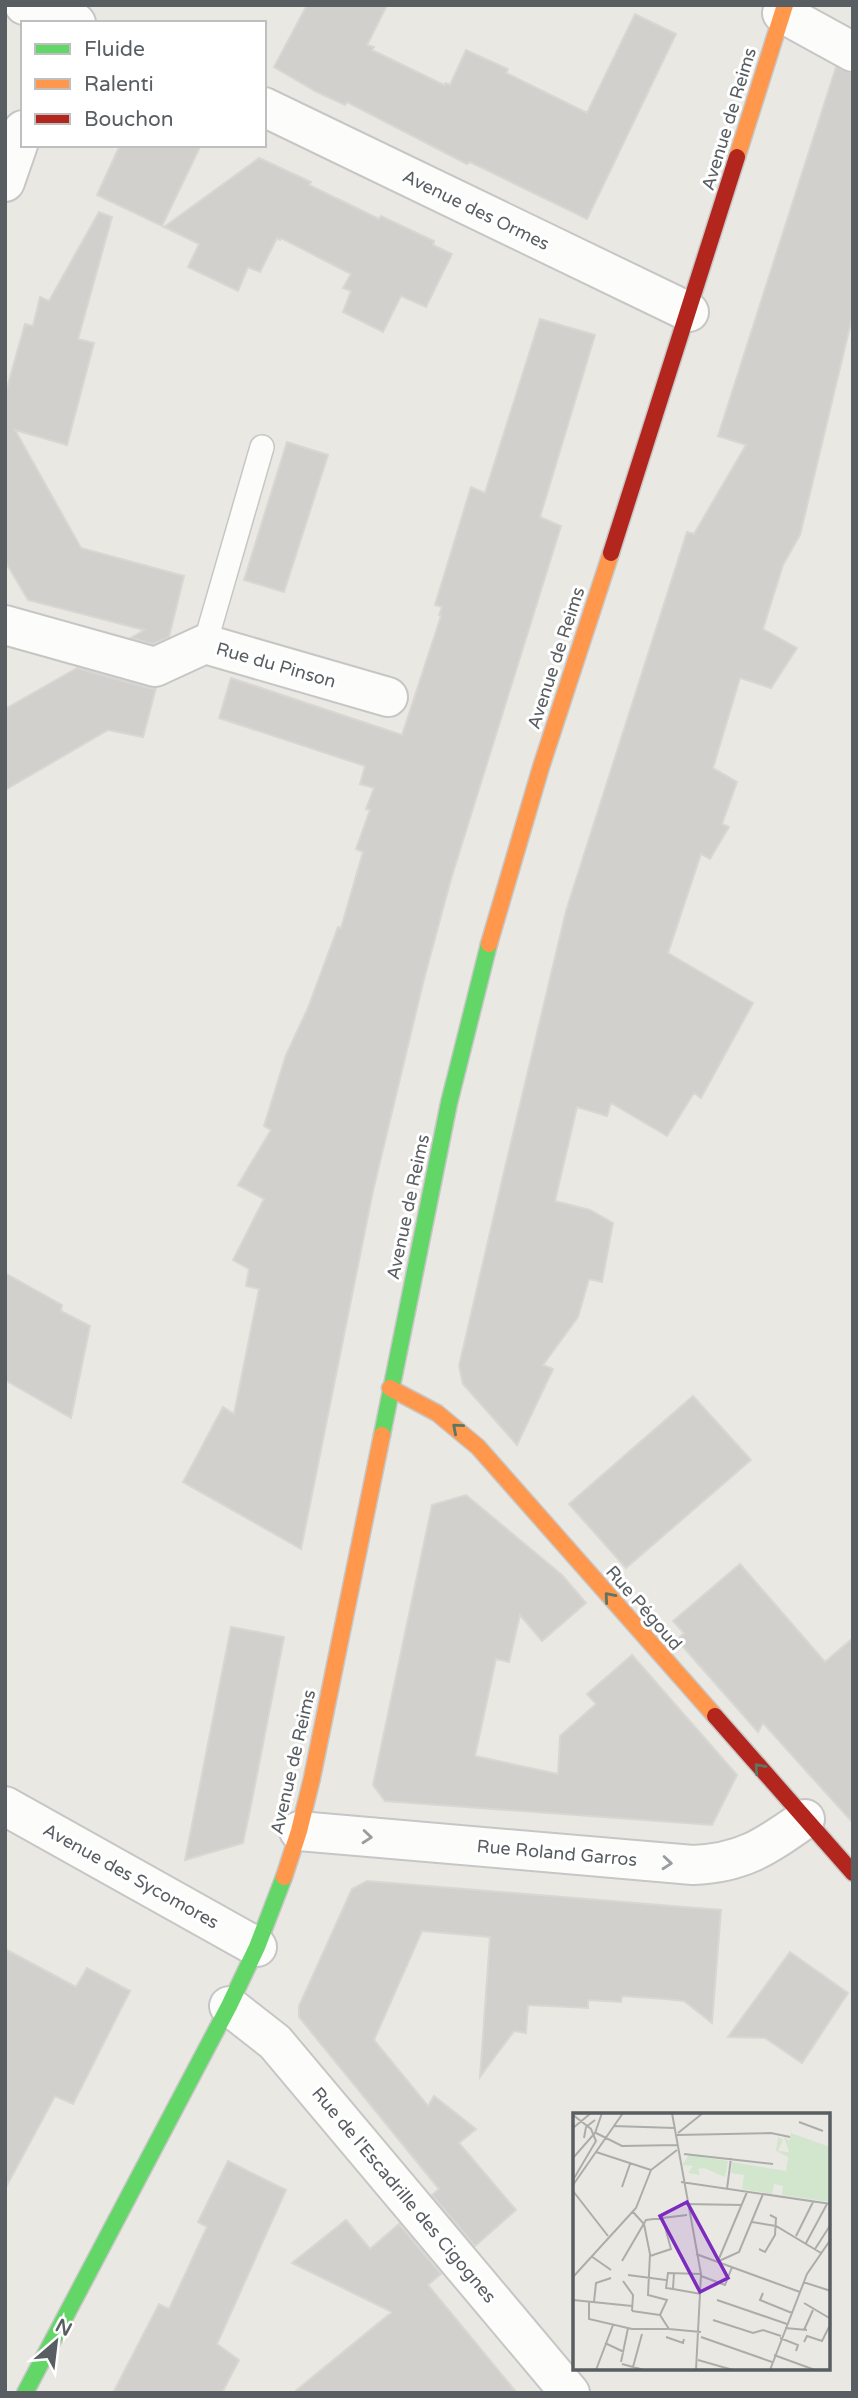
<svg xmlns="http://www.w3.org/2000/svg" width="858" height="2398" viewBox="0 0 858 2398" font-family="'Varela Round',sans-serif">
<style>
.building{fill:#d1d0cd;stroke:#d9d7d2;stroke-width:2}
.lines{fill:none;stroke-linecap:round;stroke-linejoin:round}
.lane-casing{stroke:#c6c6c6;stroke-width:26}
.street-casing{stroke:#c6c6c6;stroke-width:42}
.fast-casing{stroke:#c7c7c7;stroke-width:19}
.slow-casing{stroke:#c7c7c7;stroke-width:19}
.jam-casing{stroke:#c7c7c7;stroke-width:19}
.lane{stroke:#fcfcfb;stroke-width:23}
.street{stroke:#fcfcfb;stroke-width:38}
.fast{stroke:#63d668;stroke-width:16}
.slow{stroke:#ff974d;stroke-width:16}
.jam{stroke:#b3261e;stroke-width:16}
.oneway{stroke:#5b7663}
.oneway2{stroke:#9a9d9f}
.labels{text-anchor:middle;stroke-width:6;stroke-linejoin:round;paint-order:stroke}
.street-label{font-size:18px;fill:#595e62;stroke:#fff}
.inset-road{fill:none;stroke:#acadab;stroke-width:2}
.view{fill:#7b2cbf;fill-opacity:0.15;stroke:#7b2cbf;stroke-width:3.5}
.inset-edge{fill:none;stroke:#595e62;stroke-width:3.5}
</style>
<rect width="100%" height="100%" fill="#eae8e3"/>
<path class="building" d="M307 5H387L367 45 374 47 372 50 444 85 446 83 450 85 466 50 508 69 506 73 587 113 635 14 676 34 587 219 470 162 467 164 347 102 345 105 317 92 274 67Z
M836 67 853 74V314L800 535 783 565 763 629 797 648 771 688 740 678 713 768 737 782 722 824 729 827 710 859 701 854 668 953 753 1003 701 1098 694 1093 667 1136 611 1103 607 1116 577 1107 555 1201 590 1210 613 1223 602 1282 589 1279 578 1317 543 1365 553 1369 517 1445 463 1384 459 1366 504 1172 566 911 687 532 694 534 746 445 718 436Z
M120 145H201L162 226 97 195Z
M259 158 311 182 309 185 379 219 381 216 434 241 433 245 452 254 426 307 401 296 383 332 343 312 351 291 343 288 351 274 281 238 280 240 277 238 260 272 248 267 238 291 188 267 199 244 164 227Z
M99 212 112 217 78 339 94 343 67 445 15 430 81 548 184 576 169 637 153 644 131 638 144 630 28 600 5 561V395L25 324 33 326 40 297 49 301Z
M540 319 595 335 540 517 561 526 451 879 423 983 373 1191 301 1549 183 1482 223 1407 234 1414 259 1289 246 1286 249 1269 233 1260 264 1199 238 1185 271 1130 264 1126 286 1055 308 1008 338 927 341 928 363 852 356 849 370 810 366 809 374 788 360 784 365 766 219 718 231 678 402 735 441 616 439 615 442 607 435 605 471 487 485 493Z
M287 442 328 455 284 592 244 580Z
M77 668 149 688H156L143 737 108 730 5 790V709Z
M5 1273 62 1305 61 1311 90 1326 71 1418 5 1380Z
M693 1396 751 1460 626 1568 569 1504Z
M466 1495 562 1575 586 1603 542 1641 520 1615 509 1662 496 1659 475 1756 558 1774 560 1736 596 1704 587 1694 632 1655 737 1775 712 1825 385 1801 373 1785 432 1505Z
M740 1564 825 1662 853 1638V1823L763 1723 758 1732 677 1640 684 1633 673 1621Z
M231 1627 284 1637 252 1800 243 1843 185 1860Z
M367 1881 721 1910 712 2023 684 2001 666 1999 622 1996 621 2002 588 2000V2008L528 2005 526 2033 514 2031 480 2077 490 1937 422 1931 374 2040 428 2106 434 2096 476 2129 459 2143 516 2210 475 2246 432 2195 439 2189 299 2017V2006L352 1889Z
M5 1949 76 1987 87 1968 130 1991 73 2104 55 2096 5 2189Z
M790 1952 848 1993 802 2063 765 2038 728 2037Z
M228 2161 286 2190 217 2344 239 2360 222 2393H113L159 2304 169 2309 207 2227 198 2222Z
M346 2220 370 2249 399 2224 441 2274 428 2285 517 2393H293L392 2312 292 2263Z"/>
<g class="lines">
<g class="lane-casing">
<path id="lane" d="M205 644 262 447"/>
</g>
<g class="street-casing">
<path id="street" d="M24 5 76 23
M782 13 853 52
M264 107 689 312
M5 182 23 130
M5 625 155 667 205 644 388 697
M5 1806 257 1947
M299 1831 693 1865C743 1863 765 1847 805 1819
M229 2006 275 2042 570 2393"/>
</g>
<g class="fast-casing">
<path id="fast" d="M382 1435 449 1103 489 944
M25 2393 229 2006 257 1947 284 1877"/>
</g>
<g class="slow-casing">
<path id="slow" d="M737 157 785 5
M489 944 541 767 611 553
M390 1388 437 1413 478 1447 715 1716
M284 1877 299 1831 312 1778 382 1435"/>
</g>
<g class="jam-casing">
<path id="jam" d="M611 553 737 157
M715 1716 853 1873"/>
</g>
<use href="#lane" class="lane"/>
<use href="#street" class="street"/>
<use href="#fast" class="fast"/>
<use href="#slow" class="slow"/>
<use href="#jam" class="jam"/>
</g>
<defs><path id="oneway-chevron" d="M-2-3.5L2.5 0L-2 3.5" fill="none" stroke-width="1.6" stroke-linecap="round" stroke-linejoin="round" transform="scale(1.75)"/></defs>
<g class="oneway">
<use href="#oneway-chevron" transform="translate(457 1428) rotate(-139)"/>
<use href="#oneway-chevron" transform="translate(609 1597) rotate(-131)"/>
<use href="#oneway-chevron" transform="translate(759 1768) rotate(-132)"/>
</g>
<g class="oneway2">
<use href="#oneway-chevron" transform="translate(367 1837) rotate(5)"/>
<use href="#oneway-chevron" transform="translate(667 1863) rotate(5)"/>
</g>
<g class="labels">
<g class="street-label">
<text transform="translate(729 119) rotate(-73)" y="6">Avenue de Reims</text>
<text transform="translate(476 210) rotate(26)" y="6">Avenue des Ormes</text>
<text transform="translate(556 658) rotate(-72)" y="6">Avenue de Reims</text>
<text transform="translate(276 665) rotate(16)" y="6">Rue du Pinson</text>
<text transform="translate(408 1207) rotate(-78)" y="6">Avenue de Reims</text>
<text transform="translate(644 1608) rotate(49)" y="6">Rue Pégoud</text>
<text transform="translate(293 1762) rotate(-77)" y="6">Avenue de Reims</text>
<text transform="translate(557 1853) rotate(5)" y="6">Rue Roland Garros</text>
<text transform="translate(131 1876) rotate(29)" y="6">Avenue des Sycomores</text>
<text transform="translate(404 2195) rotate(50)" y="6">Rue de l'Escadrille des Cigognes</text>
</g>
</g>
<g transform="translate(573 2113)">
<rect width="257" height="257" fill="#eae8e3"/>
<path d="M218 20 257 34V89L209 82 210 73 201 71 199 81 169 76 171 62 158 60 159 49 213 58 215 44 203 38 205 24 210 27 205 38 216 39 211 24 216 28ZM116 42 155 48 152 64 131 55 125 56 127 62 115 60 120 53 109 52Z" fill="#d2e6ce"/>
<path class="inset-road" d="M99 0 128 161 123 257M0 2 18 16 23 28 0 67M226 9 250 18M40 13 102 15M0 15 18 0M23 20 49 33 104 32M105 20 130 0M104 22 198 20 217 24M11 25 13 14 22 7M23 39 78 57M111 41 200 51M0 45 22 20 29 0M78 57 104 37M108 69 258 91M0 72 50 0M49 74 57 51M154 76 158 45M0 78 35 123M112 91 169 92M60 99 71 111 77 141 75 182 94 187 87 202M179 109 203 113 248 140M223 123 240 89M233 130 254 91M186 136 192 139 202 122 203 105 197 102M242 136 258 111M123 141 227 179M18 143 38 157M77 143 98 136 89 103M49 148 73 107 114 102M145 148 174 79M146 148 166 139 190 81M101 160 100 176 93 175 95 160 128 161M55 162 93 167M128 163 152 172 159 154M0 164 63 95 78 57M50 168 60 182 59 198M230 169 258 178M100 176 128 181M190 180 187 187 219 200M0 187 59 193M144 187 214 211M16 189V206L59 216H95M21 189 23 170 38 165M231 190 258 206M59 198 87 202M87 202 96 216 128 219M140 207 180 220 190 217 208 223M212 215 234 217M231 217 240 197M93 224 110 230 111 226M128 224 199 249M207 225 225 232 223 238M231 229 234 223 249 228 258 210M32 230 51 239M201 242 242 257M125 247 160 257M48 249 55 215M49 251 71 257M60 254 69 221M23 257 40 212M197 257 234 161 258 126"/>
<path class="view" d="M114 89 155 165 127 179 87 103Z"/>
<rect width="257" height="257" class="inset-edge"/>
</g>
<rect width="858" height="2398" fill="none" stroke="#595e62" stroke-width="14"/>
<rect x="21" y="21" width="245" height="126" fill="#ffffff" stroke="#bdbfc0" stroke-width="2"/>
<rect x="35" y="44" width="35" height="10" fill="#63d668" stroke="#bdbfc0" stroke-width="2"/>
<text x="84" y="56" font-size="21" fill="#595e62">Fluide</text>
<rect x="35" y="79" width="35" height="10" fill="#ff974d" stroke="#bdbfc0" stroke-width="2"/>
<text x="84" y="91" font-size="21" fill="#595e62">Ralenti</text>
<rect x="35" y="114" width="35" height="10" fill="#b3261e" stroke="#bdbfc0" stroke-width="2"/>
<text x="84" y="126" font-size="21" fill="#595e62">Bouchon</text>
<g transform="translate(56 2342) rotate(28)" stroke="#ffffff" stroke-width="5" paint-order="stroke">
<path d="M0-5L12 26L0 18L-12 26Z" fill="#595e62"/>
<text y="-10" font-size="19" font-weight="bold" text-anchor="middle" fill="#595e62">N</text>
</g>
</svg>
